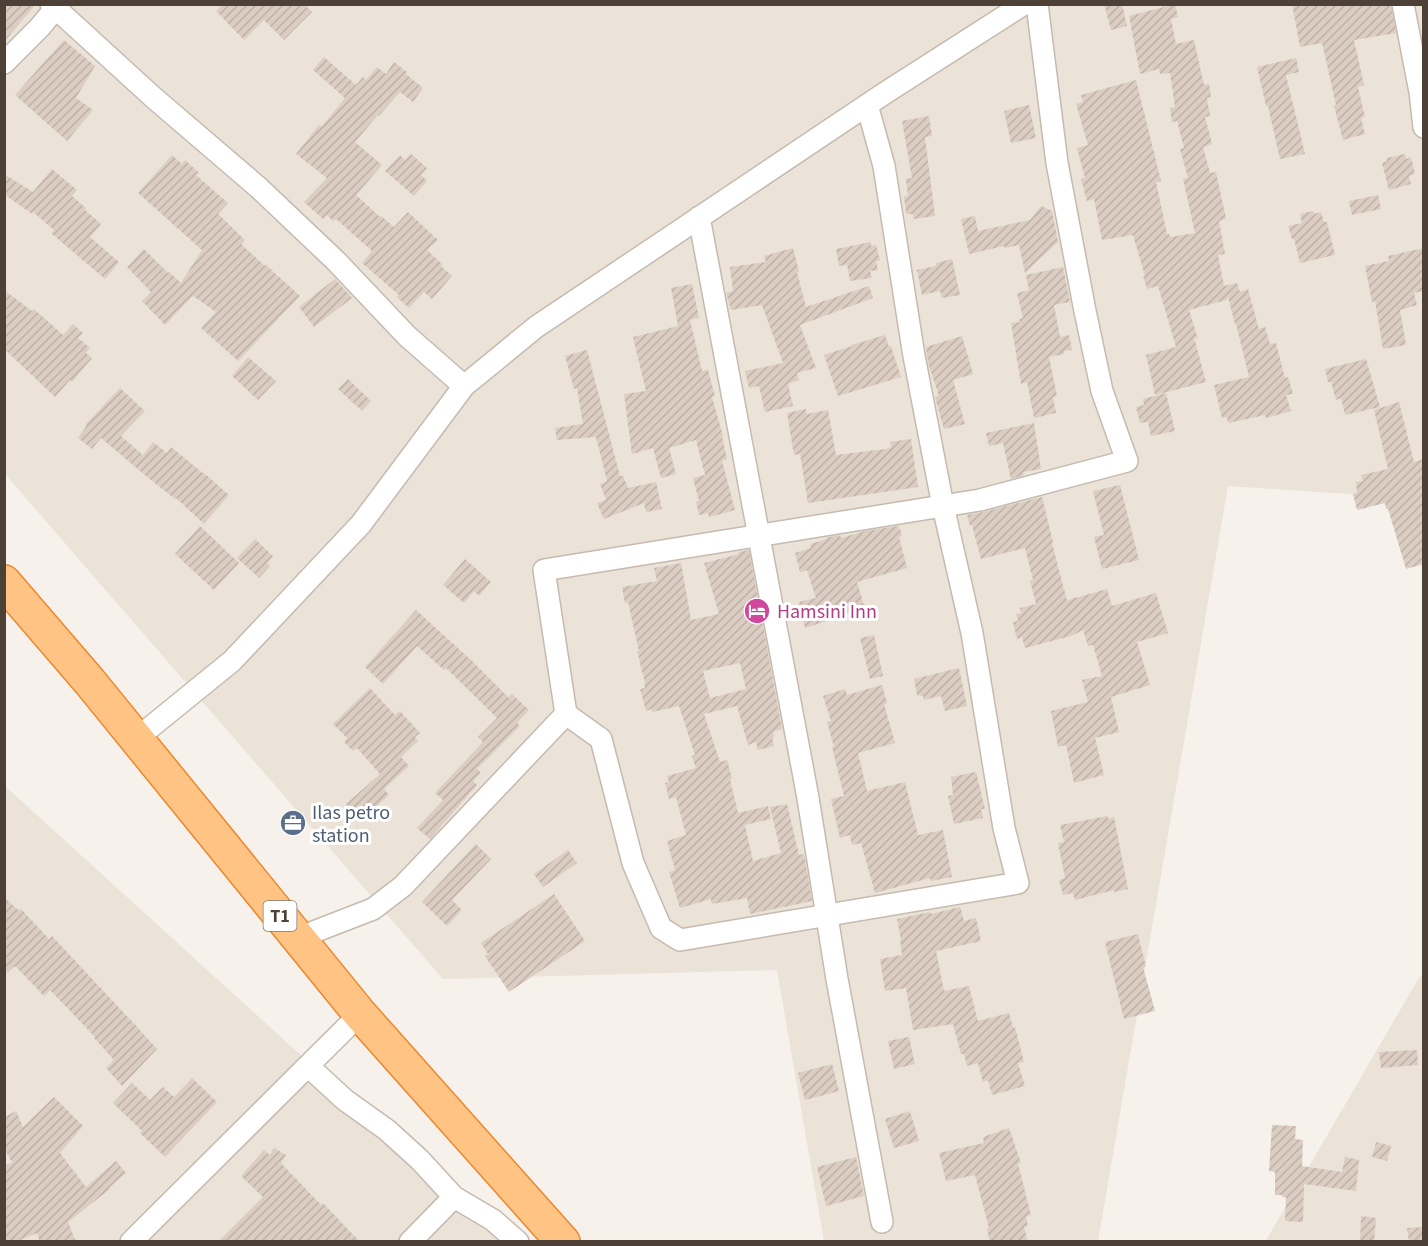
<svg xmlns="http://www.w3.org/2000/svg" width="1428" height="1246" viewBox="0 0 1428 1246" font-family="'Source Sans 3',sans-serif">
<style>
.residential{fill:#ebe2d8}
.building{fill:url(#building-hatch);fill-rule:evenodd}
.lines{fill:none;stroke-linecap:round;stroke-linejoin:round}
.minor-casing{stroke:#c6baaf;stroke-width:24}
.trunk-casing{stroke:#ec872f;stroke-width:36}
.minor{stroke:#fff;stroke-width:21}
.trunk{stroke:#ffc484;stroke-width:33}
.labels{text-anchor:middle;stroke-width:6;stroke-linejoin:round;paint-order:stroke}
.shield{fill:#fff;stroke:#827973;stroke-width:1.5}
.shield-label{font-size:18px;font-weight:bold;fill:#4c4037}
.hotel-label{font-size:20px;fill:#b23c85;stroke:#fff;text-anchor:start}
.service-label{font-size:20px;fill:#4e5e75;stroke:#fff;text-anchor:start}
</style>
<defs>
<pattern id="building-hatch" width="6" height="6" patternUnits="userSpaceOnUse" patternTransform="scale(1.5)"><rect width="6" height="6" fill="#dccdc2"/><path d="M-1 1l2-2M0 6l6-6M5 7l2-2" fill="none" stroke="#beb1a7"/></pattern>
</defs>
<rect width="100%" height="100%" fill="#f6f1eb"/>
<path class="residential" d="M4 5H1423V499L1228 486 1098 1241H824L777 970 443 979 5 474Z
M5 786 505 1241H5Z
M1420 976 1423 977V1241L1265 1242Z"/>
<path class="building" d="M4 4H36L4 42Z
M223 4H304L312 12 284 40 264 20 244 40 216 11Z
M1104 4H1122L1127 26 1111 30Z
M1175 4 1178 17 1171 19 1176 44 1194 40 1204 85 1209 84 1211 97 1207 98 1210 116 1205 117 1212 144 1203 147 1210 173 1216 172 1226 219 1219 221 1225 254 1218 255 1224 286 1237 283 1240 292 1248 289 1259 329 1265 327 1270 344 1276 343 1285 378 1288 377 1293 394 1286 395 1291 411 1266 418 1265 415 1228 423 1227 417 1222 418 1214 385 1249 377 1236 324H1235L1228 297 1226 300 1189 310 1198 339 1194 337 1206 382 1155 395 1146 355 1176 347 1158 286 1147 289 1143 276H1145L1133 235 1102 240 1094 199 1087 201 1081 179 1085 178 1077 148 1088 145 1076 104 1083 102 1081 95 1136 80 1161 181 1156 182 1167 234H1169L1170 237 1195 233 1183 179 1188 178 1180 149 1184 148 1177 121 1172 122 1170 108 1175 107 1170 73 1160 74 1159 69 1140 74 1129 16Z
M1292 4H1391L1396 33 1354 40 1364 85 1358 87 1365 117 1361 118 1365 134 1343 140 1334 106 1336 105 1322 43 1300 47Z
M64 40 95 66 76 98 93 110 67 141 15 95Z
M324 57 356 85 363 77 366 80 377 67 386 74 394 62 407 72 406 74 423 88 413 102 400 92 379 116 378 115 355 142 382 165 356 195 380 217 381 216 394 227 408 212 438 240 427 250 442 264 441 266 452 276 432 299 424 292 409 308 397 297 399 295 362 263 372 251 336 219 333 221 327 215 323 219 304 202 327 178 296 154 319 125 321 126 323 125 345 98 313 70Z
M1296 58 1299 72 1286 75 1305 154 1280 159 1268 106H1266L1257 67Z
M1029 105 1036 138 1011 143 1004 111Z
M929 116 932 136 925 137 935 216 913 219V214H906L904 196H908L906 179 912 178 902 121Z
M411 154 427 168 421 175 427 181 414 196 385 171 400 155 405 160Z
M1405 154 1406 159 1411 157 1415 174 1409 176 1411 184 1389 190 1382 163 1387 161V158Z
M172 155 182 164 185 160 199 173 196 175 228 203 218 214 245 240 241 244 265 266 266 265 300 296 238 361 201 328 216 312 193 296 165 325 142 301 151 292 127 267 144 249 168 273 169 272 181 283 202 250 138 193Z
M52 169 77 190 72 196 86 208 85 210 101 224 90 237 119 262 105 279 51 233 54 230 33 212 32 214 4 194V174L33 192Z
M1378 195 1381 209 1352 215 1349 201Z
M1041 206 1052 211 1058 242 1025 273 1019 245 1005 248 1004 246 969 254 961 219 975 216 978 231 1030 220Z
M1313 211 1314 214 1321 212 1324 222H1327L1335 255 1300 263 1294 239H1292L1288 226 1302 223 1300 214Z
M871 242V246L876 245 880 261H876L878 270 870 271 872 278 850 281 847 265 839 266 836 249Z
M793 248 799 271 797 272 806 307 869 286 873 298 800 325 816 368 797 373 799 380 788 384 793 406 765 412 759 386 749 388 745 371 783 363 762 305 731 310 726 293 733 291 730 267 766 262 764 256Z
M1424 248V291L1414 293 1417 305 1400 310 1406 345 1383 349 1375 301 1372 302 1365 266 1389 261 1388 256Z
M952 259 960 295 942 298 940 291 922 295 917 270 936 266V263Z
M1063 267 1070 302 1054 305 1060 337 1069 335 1072 350 1064 351V354L1049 357 1057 396 1053 397 1056 413 1034 418 1027 382 1021 384 1011 323 1020 322 1019 319 1023 318 1017 293 1029 290 1026 275Z
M335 279 352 298 314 327 299 307Z
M692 284 699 318 690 320 702 371 708 370 715 396 712 397 723 436H722L727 459 722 461 735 510 709 517 708 513 699 515 696 502 699 501 693 478 705 475 696 440 669 448 676 474 661 478 653 448 632 454 624 394 646 391 633 337 678 326 671 288Z
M4 290 32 311 34 309 63 335 73 324 83 333 78 338 90 348 86 353 92 358 72 382 70 380 55 397 4 349Z
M885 335 889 347 891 346 901 377 838 396 824 355 852 346V345Z
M962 336 973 374 953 380 965 424 944 429 935 397 939 396 928 363 926 347Z
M587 350 620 476H623L628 488 656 482 662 509 646 512 644 503 604 519 597 503 606 500 600 484 607 481 596 437 557 440 555 428 583 424 577 388 574 389 565 356Z
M248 357 276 381 258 400 232 376Z
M1366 359 1380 407 1345 415 1341 398 1336 400 1331 382H1328L1325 369Z
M348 379 371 401 362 411 338 389Z
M120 388 145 411 121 436 143 455 153 442 167 453 171 447 204 474V473L229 495 204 524 176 498 175 499 146 476 101 438 92 449 78 438 87 425 86 424Z
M1166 393 1175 431 1151 436 1148 422 1140 423 1136 407 1144 405 1143 399Z
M1399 402 1414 462 1424 459V564L1406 569 1388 509H1386L1385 503 1357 510 1353 494 1357 493 1356 482 1363 481 1361 475 1388 469 1374 410Z
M806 409 807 414 828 410 836 455 886 449 891 447 890 442 911 439 918 487 808 503 800 454 794 455 787 413Z
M1034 423 1041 469 1023 472 1024 475 1011 479 1003 443 989 446 986 433Z
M1120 485 1139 560 1102 569 1094 537 1104 535 1093 491Z
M1042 497 1053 542 1052 543 1067 601 1075 597V598L1107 589 1112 606 1156 593 1168 633 1137 642 1150 685 1111 697 1119 732 1095 738 1104 775 1074 783 1066 745 1058 747 1051 711 1088 702 1082 680 1102 676 1093 645 1088 646 1083 630 1071 636 1025 648 1022 637 1017 639 1013 622 1018 621 1016 614 1021 613 1020 608 1036 604 1030 581 1033 580 1025 548 981 559 972 525 970 526 967 515 983 512Z
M200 526 239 563 214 590 175 554Z
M899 526 902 536 899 537 907 568 857 582 865 609 805 628 799 602 816 598 807 570 800 572 795 553 811 548 810 544 827 539 826 538 840 535 841 538 865 531Z
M255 539 273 556 267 563 270 566 259 578 237 558Z
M749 550 782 729 773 732 774 737 772 738 774 746 758 750 756 742 748 745 737 706 704 714 720 762 727 760 732 778 730 779 738 813 768 806 771 819 745 825 753 861 781 853 770 807 787 804 799 855 804 854 812 901 750 914 747 898 712 904 711 899 680 908 669 872 675 870 667 841 686 835 676 797 669 799 665 783 669 782 667 776 696 768 692 756 695 755 679 706 652 712V709L646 711 640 689 645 688 644 683H645L637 651H639L628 602 625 603 622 587 657 581 654 568 681 563 691 620 719 614 704 563 739 554 738 552ZM740 663 746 689 710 698 703 671Z
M465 559 491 582 479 596 474 591 464 603 443 585Z
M416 610 471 660 509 698 512 694 529 710 517 723 520 726 477 769 481 773 473 781 477 785 430 839 417 828 443 800 435 793 483 742 478 737 497 718 446 668 444 670 417 646 383 684 365 667Z
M874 635 883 676 870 679 860 638Z
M959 668 967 706 945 711 941 696 924 700 923 696 917 695 914 679Z
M882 685 887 703 884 704 895 743 858 753 867 791 905 782 918 835 943 830 952 877 931 881 930 878 875 893 861 843 852 845 850 835 840 838 831 799 844 796 832 747H834L827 722 831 721 823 696 845 689 847 695Z
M370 688 395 715 400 711 420 733 415 737 418 741 401 757 409 766 384 789 389 795 360 821 346 804 380 774 357 748 353 751 344 742 347 738 333 724Z
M976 772 985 809H981L983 818 954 824 948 796 953 795 951 777Z
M1108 816V819L1114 817 1128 889 1114 892V890L1075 900 1073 893 1063 895 1059 880 1065 878 1058 843 1064 842 1060 825Z
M476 844 491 859 452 900 462 910 447 926 422 902Z
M568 850 577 863 543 887 534 874Z
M554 894 585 941 509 992 485 956 488 954 481 943Z
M4 897 19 911 21 909 49 939 52 936 138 1028 157 1049 122 1086 106 1068 114 1060 94 1038 95 1037 50 990 44 996 15 966 4 975Z
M960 907 964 921 976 918 981 941 936 951 944 991 969 986 978 1021 1009 1013 1013 1028 1015 1027 1024 1062 1018 1063 1025 1086 992 1095 988 1080 983 1082 978 1063 967 1066 964 1054H961L953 1024 913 1030 906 988 885 991 880 959 902 955 900 940H901L897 919 930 912 931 914Z
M1138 934 1146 967H1143L1155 1011 1124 1019 1105 942Z
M909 1037 915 1064 894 1069 888 1041Z
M1417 1050 1418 1065 1381 1068 1379 1052Z
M832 1064 839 1091 805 1100 798 1073Z
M192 1078 217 1102 165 1157 140 1133 142 1131 113 1103 132 1083 150 1100 163 1087 174 1097Z
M54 1097 83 1126 60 1153 86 1187 116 1161 126 1173 109 1188 110 1189 68 1222 76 1242H40L37 1233 15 1242H4V1165L12 1163 4 1147V1117L16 1111 23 1127Z
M910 1111 919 1141 894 1148 885 1119Z
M1272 1125 1296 1126 1295 1139 1303 1140 1302 1166 1342 1172 1345 1157 1359 1160 1356 1191 1304 1184 1303 1222 1285 1221 1286 1197H1282V1195H1275V1172L1269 1171Z
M1009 1128 1021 1163 1018 1164 1031 1215 1026 1216 1028 1226 1024 1227 1028 1242H990L987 1229 989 1228 975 1175 946 1181 939 1153 984 1143 983 1137Z
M1376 1142 1391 1146 1387 1161 1372 1157Z
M274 1148 286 1155 281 1163 321 1205 323 1203 360 1242H218L263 1197 241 1176 264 1150 270 1155Z
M856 1157 864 1196 826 1206 817 1167Z
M1361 1216 1376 1218 1374 1242H1360Z
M1424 1227V1240L1409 1241 1407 1228Z"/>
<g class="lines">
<g class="minor-casing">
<path id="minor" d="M51 4 154 98 259 188 336 261 407 336 464 386
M1403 4 1420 92 1424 127
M4 63 40 27 59 4
M699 217 808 798 837 979 882 1222
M566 714 601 739 633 863 661 928 680 940 1018 883 1004 828 972 633 943 506 914 356 884 166 867 105
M136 739 232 661 361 524 464 386 536 327 885 93 1024 4
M298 938 373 909 403 886 566 714 544 570 980 500 1127 461 1102 391 1085 311 1057 163 1037 4
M308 1066 345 1100 387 1130 420 1160 454 1197 493 1220 518 1242
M131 1242 360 1014
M410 1242 454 1197"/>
</g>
<g class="trunk-casing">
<path id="trunk" d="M4 582 90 682 360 1014 563 1242"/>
</g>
<use href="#minor" class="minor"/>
<use href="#trunk" class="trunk"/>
</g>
<defs>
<g id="hotel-disc" transform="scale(1.35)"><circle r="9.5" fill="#d1479c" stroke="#fff"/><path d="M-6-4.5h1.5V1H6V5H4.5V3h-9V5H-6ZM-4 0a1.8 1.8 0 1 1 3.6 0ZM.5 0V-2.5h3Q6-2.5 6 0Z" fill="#fff"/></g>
<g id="office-disc" transform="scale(1.35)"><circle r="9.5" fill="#5c6f8a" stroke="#fff"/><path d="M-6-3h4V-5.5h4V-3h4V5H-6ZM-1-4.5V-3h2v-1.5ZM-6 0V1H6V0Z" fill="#fff"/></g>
</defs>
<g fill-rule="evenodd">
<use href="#hotel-disc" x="757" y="611"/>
<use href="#office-disc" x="293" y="823"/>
</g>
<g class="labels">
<rect class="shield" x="263.5" y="901" width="33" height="30" rx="4.5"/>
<g class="shield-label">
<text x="280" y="922">T1</text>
</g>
<g class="hotel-label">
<text x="777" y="618">Hamsini Inn</text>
</g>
<g class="service-label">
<text x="312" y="819">Ilas petro<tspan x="312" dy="23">station</tspan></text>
</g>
</g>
<rect width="1428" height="1246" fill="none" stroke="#4c4037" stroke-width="12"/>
</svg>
